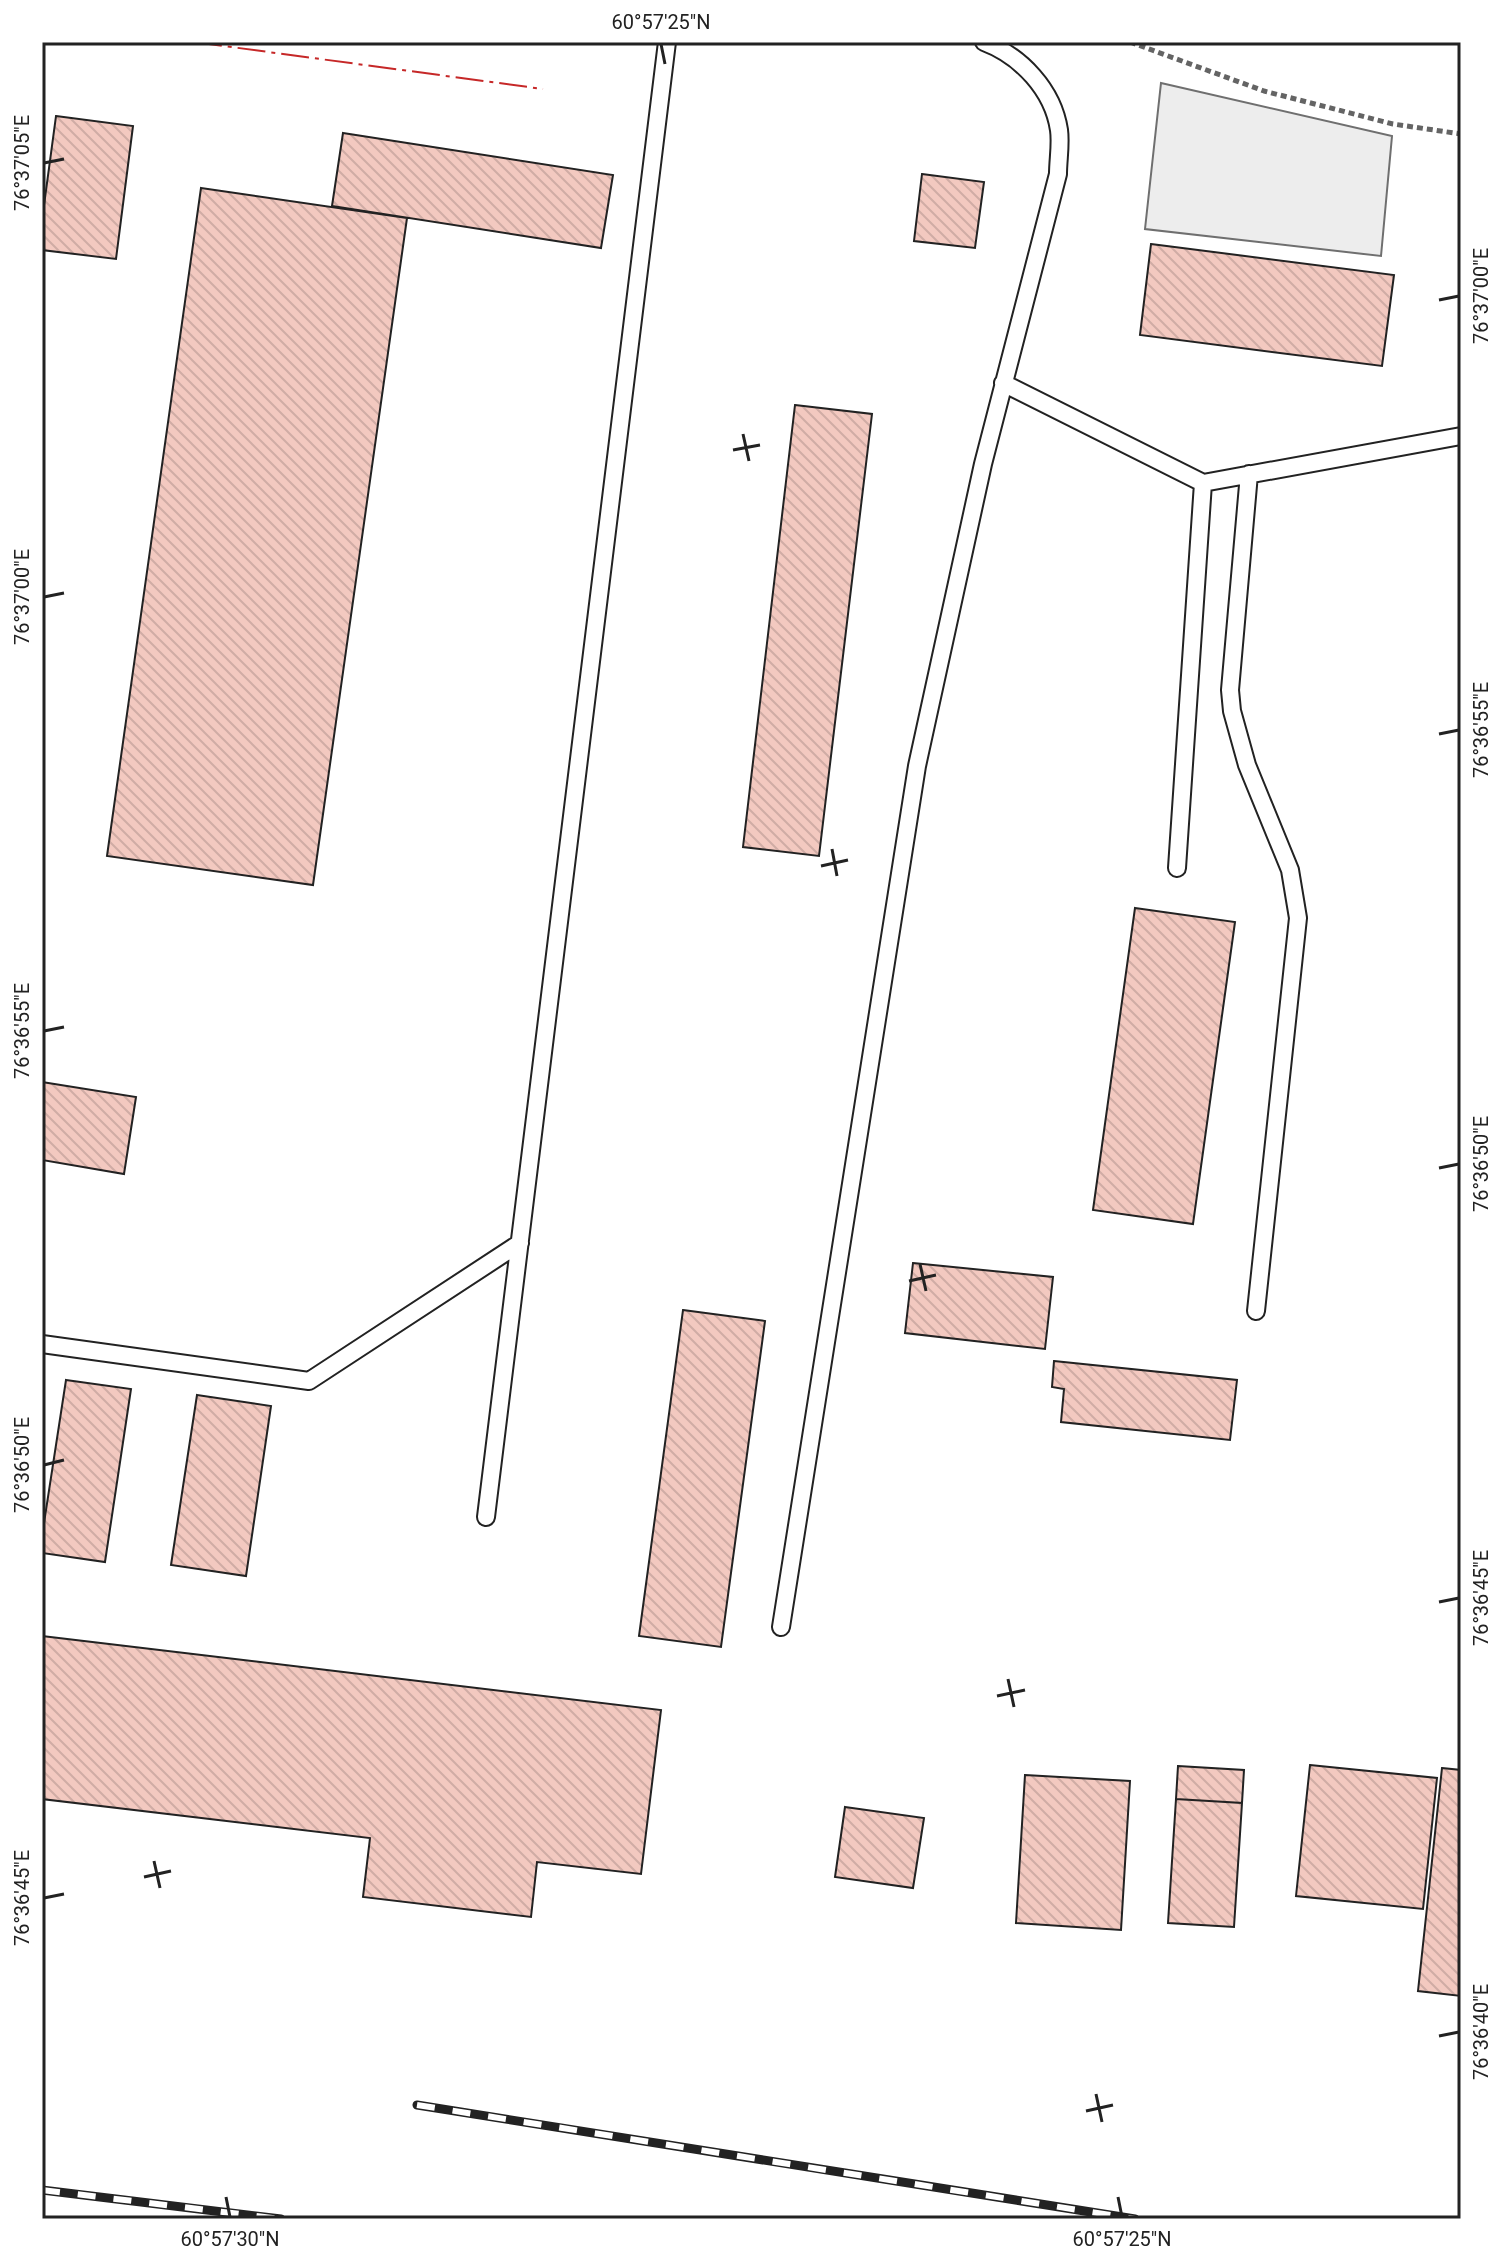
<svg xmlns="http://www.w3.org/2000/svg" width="1503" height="2261" viewBox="0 0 1503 2261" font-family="Roboto,sans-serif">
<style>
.parking{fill:#ededed;stroke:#6f6f6f;stroke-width:2}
.building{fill:url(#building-back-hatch);stroke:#222;stroke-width:2}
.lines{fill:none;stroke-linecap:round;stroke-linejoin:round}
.lane-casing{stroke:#222;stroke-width:20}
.path{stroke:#646464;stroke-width:5;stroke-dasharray:6 4;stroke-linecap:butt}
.lane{stroke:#fff;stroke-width:16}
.rail-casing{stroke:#222;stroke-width:9}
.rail{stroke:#fff;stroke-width:6;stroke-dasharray:18;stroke-linecap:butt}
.power{stroke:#c62828;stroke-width:2;stroke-dasharray:28 6 4 6;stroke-linecap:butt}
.ticks{fill:none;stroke:#222;stroke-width:3}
.neatline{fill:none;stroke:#222;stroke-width:3}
.ticks-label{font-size:20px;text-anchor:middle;fill:#222}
</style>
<defs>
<pattern id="building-back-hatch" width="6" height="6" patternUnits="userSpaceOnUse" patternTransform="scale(2)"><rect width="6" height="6" fill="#f3c9c0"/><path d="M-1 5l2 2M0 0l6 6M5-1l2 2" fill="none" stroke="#d0aca5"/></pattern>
</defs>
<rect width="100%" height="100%" fill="#fff"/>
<path class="parking" d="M1161 83 1392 136 1381 256 1145 229Z"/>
<path class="building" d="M56 116 133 126 116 259 42 250V220Z
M343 133 613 175 601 248 332 206Z
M922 174 984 182 975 248 914 241Z
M201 188 407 218 313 885 107 856Z
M1151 244 1394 275 1382 366 1140 335Z
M795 405 872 414 819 856 743 847Z
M1135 908 1235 922 1193 1224 1093 1210Z
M42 1082 136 1097 124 1174 42 1160Z
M913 1263 1053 1277 1045 1349 905 1333Z
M683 1310 765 1321 721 1647 639 1636Z
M1054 1361 1237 1380 1230 1440 1061 1422 1064 1389 1052 1387Z
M66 1380 131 1389 105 1562 42 1553V1536Z
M197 1395 271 1406 246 1576 171 1565Z
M42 1636 661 1710 641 1874 537 1862 531 1917 363 1897 370 1838 42 1799Z
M1310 1765 1437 1778 1423 1909 1296 1896Z
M1178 1766 1244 1770 1242 1803 1176 1799Z
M1442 1768 1461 1770V1996L1418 1991Z
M1025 1775 1130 1781 1121 1930 1016 1923Z
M1176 1799 1242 1803 1234 1927 1168 1923Z
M845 1807 924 1818 913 1888 835 1877Z"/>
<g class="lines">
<g class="lane-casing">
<path id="lane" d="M1003 383 1203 483 1177 868
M1249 474 1230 690 1232 711 1247 765 1290 870 1298 918 1256 1311
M1203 483 1461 436
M42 1344 309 1381 520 1243
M486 1517 667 42
M781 1627 917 766 983 464 1058 174C1058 160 1061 144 1059 130 1053 90 1021 56 984 42"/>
</g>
<path class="path" d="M1130 42 1264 91 1393 124 1461 134"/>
<use href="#lane" class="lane"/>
<g class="rail-casing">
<path id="rail" d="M417 2105 1135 2219
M42 2190 281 2219"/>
</g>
<use href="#rail" class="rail"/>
<path class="power" d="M194 42 543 89"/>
</g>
<path class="ticks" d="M661 44 665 64M44 163 64 159M1439 300 1459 296M743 434 749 461M733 450 760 445M44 597 64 593M1439 734 1459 730M832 849 837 876M821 866 848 860M44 1031 64 1027M1439 1168 1459 1164M920 1264 926 1291M909 1281 936 1275M44 1465 64 1460M1439 1602 1459 1598M1008 1679 1014 1707M997 1696 1025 1690M154 1861 160 1888M144 1877 171 1871M44 1898 64 1894M1439 2036 1459 2032M1096 2094 1102 2122M1086 2111 1113 2105M226 2197 230 2217M1118 2197 1122 2217"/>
<rect width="1503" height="2261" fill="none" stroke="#ffffff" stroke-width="88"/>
<rect x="44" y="44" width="1415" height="2173" class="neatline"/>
<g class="ticks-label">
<text x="661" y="29">60°57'25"N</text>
<text transform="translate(22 163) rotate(-90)" y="7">76°37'05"E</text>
<text transform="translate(1481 296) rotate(-90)" y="7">76°37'00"E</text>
<text transform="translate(22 597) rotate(-90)" y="7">76°37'00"E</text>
<text transform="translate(1481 730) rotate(-90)" y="7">76°36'55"E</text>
<text transform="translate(22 1031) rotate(-90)" y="7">76°36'55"E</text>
<text transform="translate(1481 1164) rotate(-90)" y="7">76°36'50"E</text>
<text transform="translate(22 1465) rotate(-90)" y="7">76°36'50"E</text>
<text transform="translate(1481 1598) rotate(-90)" y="7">76°36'45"E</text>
<text transform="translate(22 1898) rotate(-90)" y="7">76°36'45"E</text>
<text transform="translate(1481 2032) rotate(-90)" y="7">76°36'40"E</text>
<text x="230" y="2246">60°57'30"N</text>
<text x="1122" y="2246">60°57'25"N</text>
</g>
</svg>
